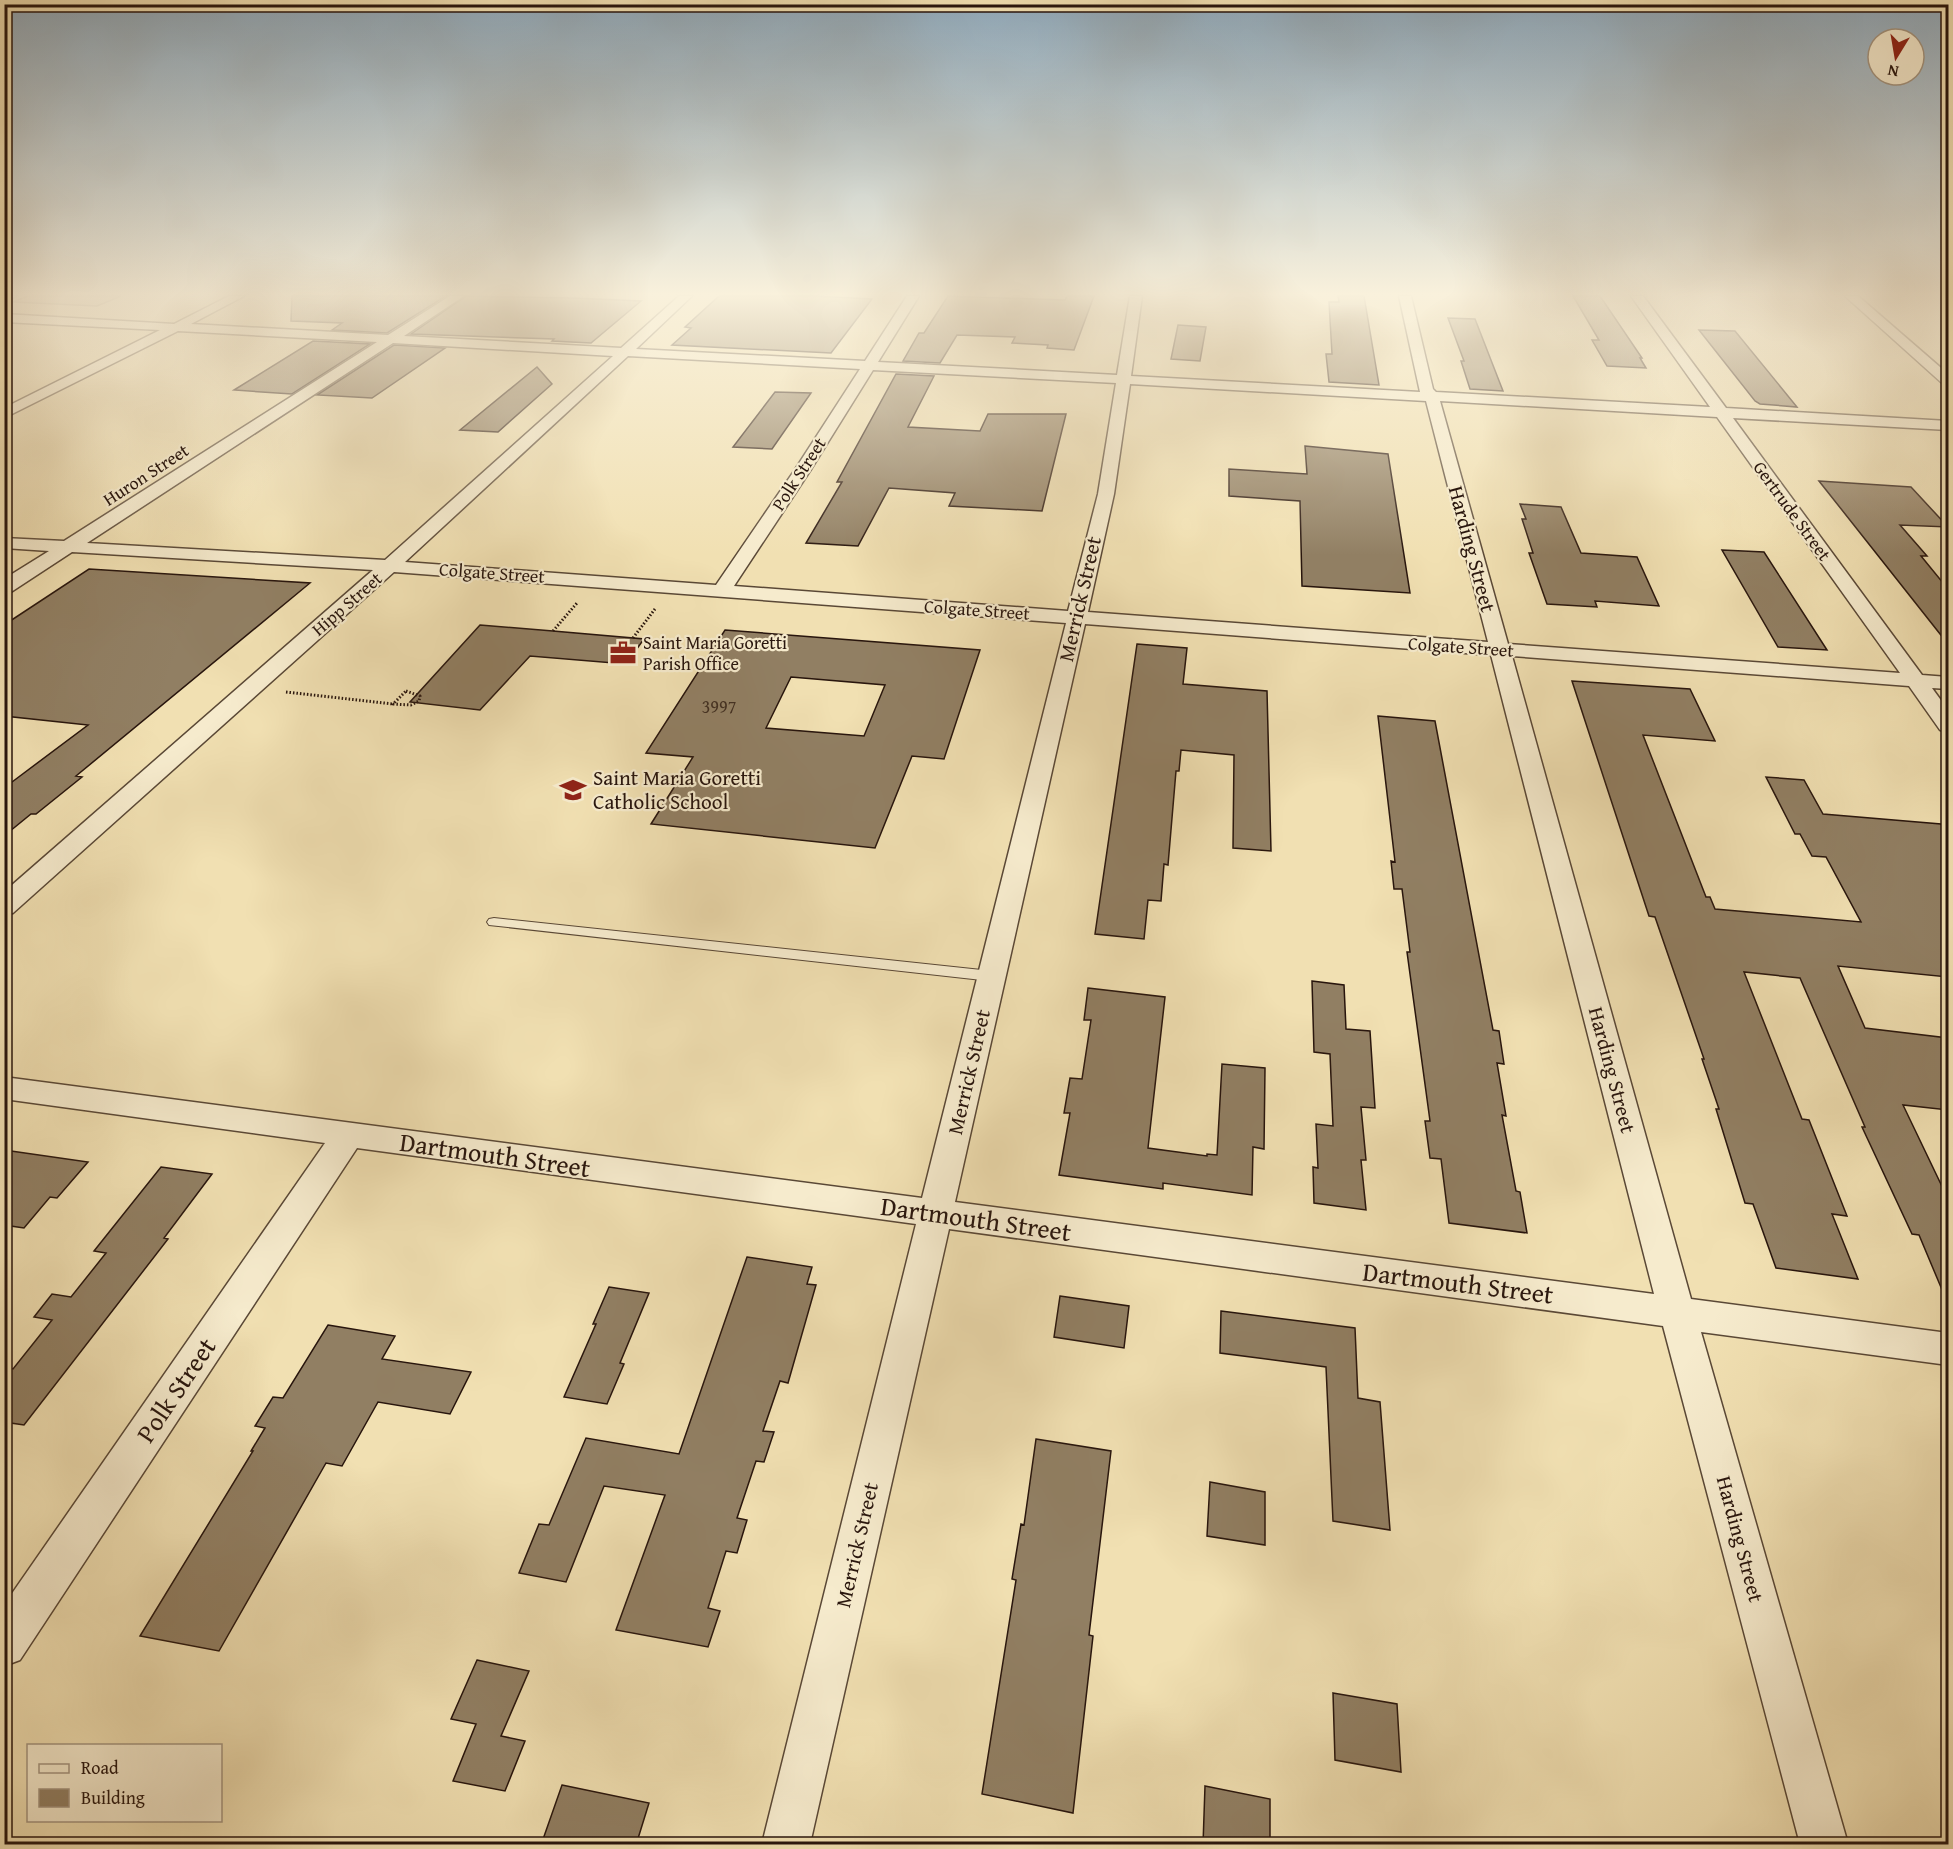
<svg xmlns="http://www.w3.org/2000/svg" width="1953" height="1849" viewBox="0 0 1953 1849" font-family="'Gentium Book Plus',serif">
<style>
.green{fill:#cfbd96;stroke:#7c6952;stroke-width:1.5}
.building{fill:#917f63;stroke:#28150d;stroke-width:1.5;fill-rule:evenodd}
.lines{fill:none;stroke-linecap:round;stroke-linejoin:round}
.service-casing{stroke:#5a4836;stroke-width:2}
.minor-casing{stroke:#5a4836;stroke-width:3}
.path{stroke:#28150d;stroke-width:3;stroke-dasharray:1.5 2;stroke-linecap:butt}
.service{fill:#f6ebcd;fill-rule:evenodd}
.minor{fill:#f6ebcd;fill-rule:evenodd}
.labels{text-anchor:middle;stroke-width:4.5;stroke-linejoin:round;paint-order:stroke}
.far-street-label{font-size:18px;fill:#28150d;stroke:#f6ebcd}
.far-poi-label{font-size:18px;fill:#28150d;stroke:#f6ebcd;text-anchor:start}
.number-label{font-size:18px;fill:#423022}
.street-label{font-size:21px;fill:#28150d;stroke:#f6ebcd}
.poi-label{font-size:21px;fill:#28150d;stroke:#f6ebcd;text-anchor:start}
.near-street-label{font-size:26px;fill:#28150d;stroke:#f6ebcd}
</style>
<rect width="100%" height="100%" fill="#f1e0b2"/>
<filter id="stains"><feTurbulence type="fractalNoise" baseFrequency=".00333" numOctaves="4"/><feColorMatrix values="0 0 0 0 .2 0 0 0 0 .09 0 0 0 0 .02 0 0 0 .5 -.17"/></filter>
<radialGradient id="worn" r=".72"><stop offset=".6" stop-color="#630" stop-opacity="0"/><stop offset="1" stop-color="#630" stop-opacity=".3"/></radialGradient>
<path class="green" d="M28 296H121L97 306 13 302Z"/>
<path class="building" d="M292 296H446L387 333 332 330 342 323 291 321Z
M466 296 574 298 641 301 591 343 552 341 554 339 411 334Z
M719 296H816L872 299 831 353 672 345 691 328 685 327Z
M948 296 1065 300 1067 296H1094L1074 350 1047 348 1048 345 1012 343 1015 337 957 335 940 363 903 361 919 333H924Z
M1338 296H1364L1379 385 1329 382 1326 354H1332L1329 302H1339Z
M1573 296H1600L1642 358H1640L1646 368 1607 366 1592 340H1599Z
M1448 318 1475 319 1503 391 1470 389 1461 361H1464Z
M1178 325 1206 327 1200 361 1171 359Z
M1699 330 1735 331 1797 407 1760 404 1755 401Z
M313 341 370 344 292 394 234 390Z
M394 345 445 348 372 398 317 395Z
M537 367 552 384 498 432 460 430Z
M896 374 934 376 908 427 980 431 988 414H1066L1042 511 949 506 955 493 889 488 858 546 806 543 842 482H837Z
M775 392 811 393 772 449 733 447Z
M1305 446 1388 454 1410 593 1302 586 1300 501 1229 496V469L1307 474Z
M1819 481 1911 487 1948 527 1900 525 1927 556H1921L1948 589V644Z
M1520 504 1561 507 1581 553 1637 557 1659 606 1595 601 1597 607 1547 604 1529 553H1533L1522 519H1526Z
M1722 550 1764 552 1827 650 1778 647Z
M89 569 310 583 76 776 82 777 36 814H31L4 836V788L88 725 4 716V625Z
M480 625 553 631 644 639 626 664 530 656 480 710 410 702Z
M725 630 980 650 944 759 912 756 875 848 651 824 693 757 646 753ZM791 677 885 685 864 736 766 728Z
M1137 644 1187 648 1183 684 1267 691 1271 851 1233 848 1234 755 1181 750 1179 771H1176L1168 865 1164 864 1161 901 1148 900 1144 939 1095 934Z
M1572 681 1690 689 1715 741 1643 735 1706 897H1710L1715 909 1861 922 1826 857 1812 856 1800 834H1795L1766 777 1804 780 1823 814 1941 824 1948 836V977L1838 966 1865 1028 1948 1038V1110L1903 1105 1948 1199V1304L1919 1235 1912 1234 1862 1127H1865L1800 978 1744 972 1802 1119 1809 1120 1847 1216 1832 1214 1858 1279 1776 1268 1753 1204 1745 1203 1716 1109H1719L1702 1059H1704L1655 917 1649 916Z
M1378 716 1435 721 1493 1030 1499 1031 1504 1064 1497 1063 1506 1116 1502 1115 1516 1191 1520 1192 1527 1233 1449 1223 1441 1159 1430 1158 1425 1121H1430L1407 952H1410L1402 889H1394L1391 861 1395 862Z
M1312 981 1344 985 1346 1029 1370 1031 1375 1108 1361 1107 1366 1160H1361L1366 1210 1314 1203 1313 1167 1318 1168 1316 1124 1333 1126 1330 1054 1314 1052Z
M1088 988 1165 997 1148 1148 1207 1156V1154L1217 1155 1222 1064 1265 1068 1264 1149 1253 1147 1252 1195 1163 1183V1189L1059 1175 1070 1113H1064L1070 1078 1082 1079 1091 1020H1084Z
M4 1150 88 1162 57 1198 50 1197 24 1228 4 1225Z
M161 1167 212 1174 164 1238 168 1239 24 1425 4 1422V1367L13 1369 52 1320 34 1317 52 1294 71 1297 106 1253 94 1251Z
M747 1257 812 1267 807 1284 816 1285 788 1383 780 1381 763 1431 774 1432 764 1462 756 1461 737 1518 747 1520 737 1553 726 1551 708 1608 720 1611 708 1647 616 1630 665 1495 604 1486 566 1582 519 1573 539 1524 549 1525 586 1438 679 1454Z
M609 1287 649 1293 620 1363 624 1364 607 1404 564 1397 596 1324H593Z
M1060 1296 1129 1306 1124 1348 1054 1337Z
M1221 1311 1355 1328 1358 1398 1380 1402 1390 1530 1333 1521 1326 1367 1220 1353Z
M328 1325 395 1336 382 1359 471 1372 450 1414 378 1402 342 1466 326 1463 219 1651 140 1636 253 1451H251L265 1428 255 1426 273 1397 283 1398Z
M1036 1439 1111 1451 1089 1635 1093 1636 1073 1813 982 1794 1016 1580 1012 1579 1021 1524 1024 1525Z
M1210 1482 1265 1492V1545L1207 1536Z
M477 1660 529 1671 501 1736 525 1741 505 1791 453 1781 476 1724 451 1719Z
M1333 1693 1397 1704 1401 1772 1335 1760Z
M562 1785 649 1803 636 1845H541Z
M1205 1786 1270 1799V1845H1203Z"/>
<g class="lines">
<g class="service-casing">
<path id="service" d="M494 918 991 971 998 976 991 981 489 925 487 922 489 919Z"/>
</g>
<g class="minor-casing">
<path id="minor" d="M4 296H16L4 301Z
M229 296H244L191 324 388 335 450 296H464L404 336 621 348 679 296H692L636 349 865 361 907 296H919L878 362 1117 375 1130 296H1142L1131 376 1420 392 1399 296H1411L1433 389 1436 392 1710 407 1631 296H1643L1726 408 1948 421V430L1733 418 1922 675 1948 677V689L1932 688 1948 710V732L1940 730 1909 686 1512 656 1691 1299 1948 1333V1365L1701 1332 1848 1844H1800L1663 1326 949 1229 810 1844H762L916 1224 357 1148 20 1660 4 1666V1605L325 1143 4 1099V1077L922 1198 1066 623 394 572 13 913 4 915V892L373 570 72 552 11 592 4 594V579L49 551 4 548V538L64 541 377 342 178 331 4 418V408L160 330 4 322V314L174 324ZM393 343 613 356 385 560 87 543ZM628 356 860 369 794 471 716 585 405 562ZM873 370 1116 383 1098 494 1068 611 734 586 810 471ZM1130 384 1426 401 1488 642 1088 612 1114 494ZM1440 401 1717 417 1900 673 1508 644ZM1085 624 1491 655 1654 1294 955 1202Z
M1845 296H1858L1948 374V385L1943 384Z"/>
</g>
<path class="path" d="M553 631 577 603
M633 638 655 609
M406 691 420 696 419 701 411 705 393 704Z
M286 692 393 704"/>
<use href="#service" class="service"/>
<use href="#minor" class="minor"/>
</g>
<linearGradient id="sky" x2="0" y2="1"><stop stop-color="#90aabc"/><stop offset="0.53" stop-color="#f9f1dc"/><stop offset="1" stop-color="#f9f1dc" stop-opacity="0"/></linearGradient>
<rect width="1953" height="555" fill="url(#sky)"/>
<defs>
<g id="office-bare" transform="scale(2.07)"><path d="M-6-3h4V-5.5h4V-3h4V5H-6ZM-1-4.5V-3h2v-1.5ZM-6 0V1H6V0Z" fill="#8f2418" stroke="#f6ebcd" stroke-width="2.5" paint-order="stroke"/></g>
<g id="school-bare" transform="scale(2.07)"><path d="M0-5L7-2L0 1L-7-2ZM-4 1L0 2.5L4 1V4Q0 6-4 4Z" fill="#8f2418" stroke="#f6ebcd" stroke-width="2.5" paint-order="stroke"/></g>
</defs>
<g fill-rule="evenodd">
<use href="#office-bare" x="623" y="653"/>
<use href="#school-bare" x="573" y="790"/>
</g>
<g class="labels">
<g class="far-street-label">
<text transform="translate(799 474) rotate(-57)" y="6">Polk Street</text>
<text transform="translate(146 475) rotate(-33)" y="6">Huron Street</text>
<text transform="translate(1792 511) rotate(54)" y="6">Gertrude Street</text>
<text transform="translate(492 573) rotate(4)" y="6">Colgate Street</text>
<text transform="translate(347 604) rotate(-41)" y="6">Hipp Street</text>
<text transform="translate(977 610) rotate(4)" y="6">Colgate Street</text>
<text transform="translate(1461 647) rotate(4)" y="6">Colgate Street</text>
</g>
<g class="far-poi-label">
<text x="643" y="649">Saint Maria Goretti<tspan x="643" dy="21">Parish Office</tspan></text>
</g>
<g class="number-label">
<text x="719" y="713">3997</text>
</g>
<g class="street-label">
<text transform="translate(1472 549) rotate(75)" y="7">Harding Street</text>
<text transform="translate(1080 599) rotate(-77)" y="7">Merrick Street</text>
<text transform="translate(1612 1070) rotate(75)" y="7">Harding Street</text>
<text transform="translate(969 1072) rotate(-77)" y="7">Merrick Street</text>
<text transform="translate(1740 1539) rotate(75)" y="7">Harding Street</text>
<text transform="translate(857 1545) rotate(-77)" y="7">Merrick Street</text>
</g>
<g class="poi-label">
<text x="593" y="785">Saint Maria Goretti<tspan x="593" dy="24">Catholic School</tspan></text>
</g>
<g class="near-street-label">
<text transform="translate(495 1155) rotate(8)" y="9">Dartmouth Street</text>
<text transform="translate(976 1219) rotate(8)" y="9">Dartmouth Street</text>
<text transform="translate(1458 1283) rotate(7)" y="9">Dartmouth Street</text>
<text transform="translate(176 1390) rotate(-56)" y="9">Polk Street</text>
</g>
</g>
<rect width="1953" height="1849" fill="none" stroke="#f1e0b2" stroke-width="24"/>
<rect x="6" y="6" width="1941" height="1837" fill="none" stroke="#28150d" stroke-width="3"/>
<rect x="12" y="12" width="1929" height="1825" fill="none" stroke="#28150d" stroke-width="1.5"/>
<rect x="27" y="1744" width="195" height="78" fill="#f6ebcd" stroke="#a49580" stroke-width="1.5"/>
<rect x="39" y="1764" width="30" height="9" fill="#f6ebcd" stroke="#a49580" stroke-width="1.5"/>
<text x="81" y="1774" font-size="18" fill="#28150d">Road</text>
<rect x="39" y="1789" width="30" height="18" fill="#917f63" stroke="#a49580" stroke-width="1.5"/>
<text x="81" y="1804" font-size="18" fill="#28150d">Building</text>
<g transform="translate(1896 57) rotate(191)"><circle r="28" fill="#f6ebcd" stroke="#a49580" stroke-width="1.5"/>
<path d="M0-4.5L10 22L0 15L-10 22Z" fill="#8f2418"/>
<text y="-9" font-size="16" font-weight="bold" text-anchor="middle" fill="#28150d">N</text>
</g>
<rect width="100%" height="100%" filter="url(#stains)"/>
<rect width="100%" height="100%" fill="url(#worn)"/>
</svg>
